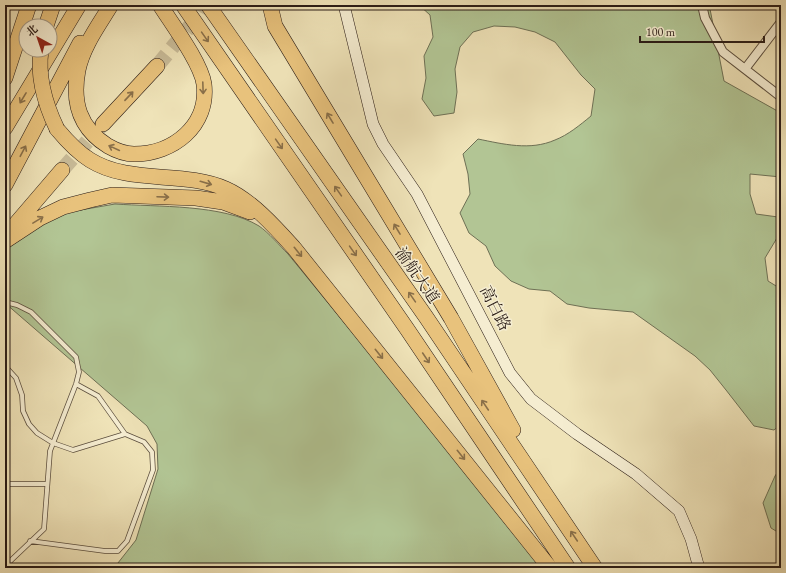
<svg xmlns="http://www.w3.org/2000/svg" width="786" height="573" viewBox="0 0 786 573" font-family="'EB Garamond','Noto Serif SC',serif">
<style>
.green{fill:#b2c594;stroke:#6e7055}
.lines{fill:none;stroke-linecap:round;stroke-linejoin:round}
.highway-tunnel{stroke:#c8bb98;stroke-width:15;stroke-dasharray:15 8;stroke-linecap:butt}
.lane-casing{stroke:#5b4e3e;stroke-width:5.5}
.street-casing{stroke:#5b4e3e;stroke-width:10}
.secondary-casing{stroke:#2a1c16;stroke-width:12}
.highway-casing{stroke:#2a1c16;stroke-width:16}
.lane{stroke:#f5edd1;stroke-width:4}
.street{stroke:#f5edd1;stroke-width:8}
.secondary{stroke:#f5edd1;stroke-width:11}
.highway{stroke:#e8c27c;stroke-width:15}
.highway-bridge-casing{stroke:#2a1c16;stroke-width:16;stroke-linecap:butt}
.highway-bridge{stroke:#e8c27c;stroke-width:15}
.oneway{stroke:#896f49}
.labels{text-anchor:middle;stroke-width:3;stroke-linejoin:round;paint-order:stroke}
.street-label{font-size:16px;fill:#2a1c16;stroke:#f5edd1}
</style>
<rect width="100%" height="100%" fill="#efe3b8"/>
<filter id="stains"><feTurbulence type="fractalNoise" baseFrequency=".005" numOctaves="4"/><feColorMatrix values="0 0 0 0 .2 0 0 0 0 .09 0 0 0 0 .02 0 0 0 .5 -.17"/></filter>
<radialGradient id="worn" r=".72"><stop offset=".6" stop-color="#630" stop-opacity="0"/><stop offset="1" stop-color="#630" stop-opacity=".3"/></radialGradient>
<path class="green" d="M419 5H707L710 9 724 81 781 113V177L750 174V194L756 214 778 217 777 238 765 258 768 281 781 289V424L774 430 754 426 726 390 710 370 695 356 633 312 589 308 567 304 550 291 529 289 511 281 495 266 486 246 469 233 460 213 470 194 468 174 463 154 478 139C503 144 530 151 555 140 568 135 580 125 591 116L595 89 581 75 555 42 535 32 515 27 494 26 473 32 460 47 455 69 457 92 454 113 434 116 422 99 426 78 424 56 433 37 430 15Z
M115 204C157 207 223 204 259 226 268 232 280 246 288 254L501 514 541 568H114L136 540 158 469 157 444 147 426 5 303V250L43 224 69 212Z
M781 467V534L771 528 763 503 775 476Z"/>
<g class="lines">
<path class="highway-tunnel" d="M157 66 200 14 205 5
M62 170 101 126"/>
<g class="lane-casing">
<path id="lane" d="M5 302 17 305 31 312 76 357 79 372 76 384 50 451 44 529 5 566
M5 366 16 378 22 395 23 411 29 424 37 433 53 443 73 450 125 434
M5 484H47
M30 541 105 551H118L127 541 153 470 152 452 144 442 125 434 98 396 76 384"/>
</g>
<g class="street-casing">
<path id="street" d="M702 5 705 18 723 52 781 97
M745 69 781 22"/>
</g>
<g class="secondary-casing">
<path id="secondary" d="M344 5 373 124 383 144 417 194 510 373 531 399 577 434 636 474 679 511 691 539 699 568"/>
</g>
<g class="highway-casing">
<path id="highway" d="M111 5C99 25 83 46 78 70 72 102 79 128 108 146 115 150 125 154 134 154 173 154 209 126 204 84 201 63 172 24 160 5
M183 5 407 329 568 568
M208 5 426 317 595 568
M270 5 275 26 451 318 513 430
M46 26 53 5
M5 78 29 5
M103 124 157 66
M5 128 79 5
M57 129C67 141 77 152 90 160 130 185 183 170 226 189 251 200 276 228 294 248L550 568
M5 185 80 43
M8 233 62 170
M5 241 40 218 63 207 90 200 112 195 196 198 223 202 250 212"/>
</g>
<use href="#lane" class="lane"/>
<use href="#street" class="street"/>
<use href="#secondary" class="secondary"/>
<use href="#highway" class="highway"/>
<g class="highway-bridge-casing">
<path id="highway-bridge" d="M41 50C37 78 45 104 57 129"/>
</g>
<use href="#highway-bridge" class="highway-bridge"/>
</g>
<defs><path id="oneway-shaft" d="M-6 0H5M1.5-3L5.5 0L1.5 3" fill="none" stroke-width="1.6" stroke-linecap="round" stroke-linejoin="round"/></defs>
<g class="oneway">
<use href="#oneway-shaft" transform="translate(205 37) rotate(55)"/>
<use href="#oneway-shaft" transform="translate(203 88) rotate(88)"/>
<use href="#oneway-shaft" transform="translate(129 96) rotate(-47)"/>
<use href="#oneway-shaft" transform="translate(23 98) rotate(121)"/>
<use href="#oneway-shaft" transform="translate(330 118) rotate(-121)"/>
<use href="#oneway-shaft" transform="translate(279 144) rotate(55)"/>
<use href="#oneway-shaft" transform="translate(114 148) rotate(-155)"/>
<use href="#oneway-shaft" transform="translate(23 151) rotate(-62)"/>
<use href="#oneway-shaft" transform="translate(206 183) rotate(16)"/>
<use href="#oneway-shaft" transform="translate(338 191) rotate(-125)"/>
<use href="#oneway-shaft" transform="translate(163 197) rotate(2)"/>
<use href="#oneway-shaft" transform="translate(38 220) rotate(-31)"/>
<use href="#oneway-shaft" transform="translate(397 229) rotate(-121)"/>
<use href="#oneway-shaft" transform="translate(353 251) rotate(55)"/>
<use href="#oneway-shaft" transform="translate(298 252) rotate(51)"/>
<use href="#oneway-shaft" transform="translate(412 297) rotate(-125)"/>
<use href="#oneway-shaft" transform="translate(379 354) rotate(51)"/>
<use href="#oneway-shaft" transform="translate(426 358) rotate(56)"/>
<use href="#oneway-shaft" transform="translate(485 405) rotate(-124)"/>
<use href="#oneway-shaft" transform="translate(461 455) rotate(51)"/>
<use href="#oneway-shaft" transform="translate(574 536) rotate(-124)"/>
</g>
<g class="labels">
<g class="street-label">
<text transform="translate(418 275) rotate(55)" y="6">渝航大道</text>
<text transform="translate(496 308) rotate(63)" y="6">高白路</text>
</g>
</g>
<rect width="786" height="573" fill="none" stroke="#efe3b8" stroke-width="20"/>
<rect x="6" y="6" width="774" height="561" fill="none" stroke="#2a1c16" stroke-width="2"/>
<rect x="10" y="10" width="766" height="553" fill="none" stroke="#2a1c16"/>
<g transform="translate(38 38) rotate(320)"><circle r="19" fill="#f5edd1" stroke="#a49986"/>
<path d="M0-3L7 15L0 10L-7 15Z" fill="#8f2418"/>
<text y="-6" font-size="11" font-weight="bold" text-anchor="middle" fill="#2a1c16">北</text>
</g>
<path d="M640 36v6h124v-6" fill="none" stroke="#2a1c16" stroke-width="2"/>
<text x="646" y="36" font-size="12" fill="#2a1c16" stroke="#f5edd1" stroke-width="3" paint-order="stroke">100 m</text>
<rect width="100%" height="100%" filter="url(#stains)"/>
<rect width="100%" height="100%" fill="url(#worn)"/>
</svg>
